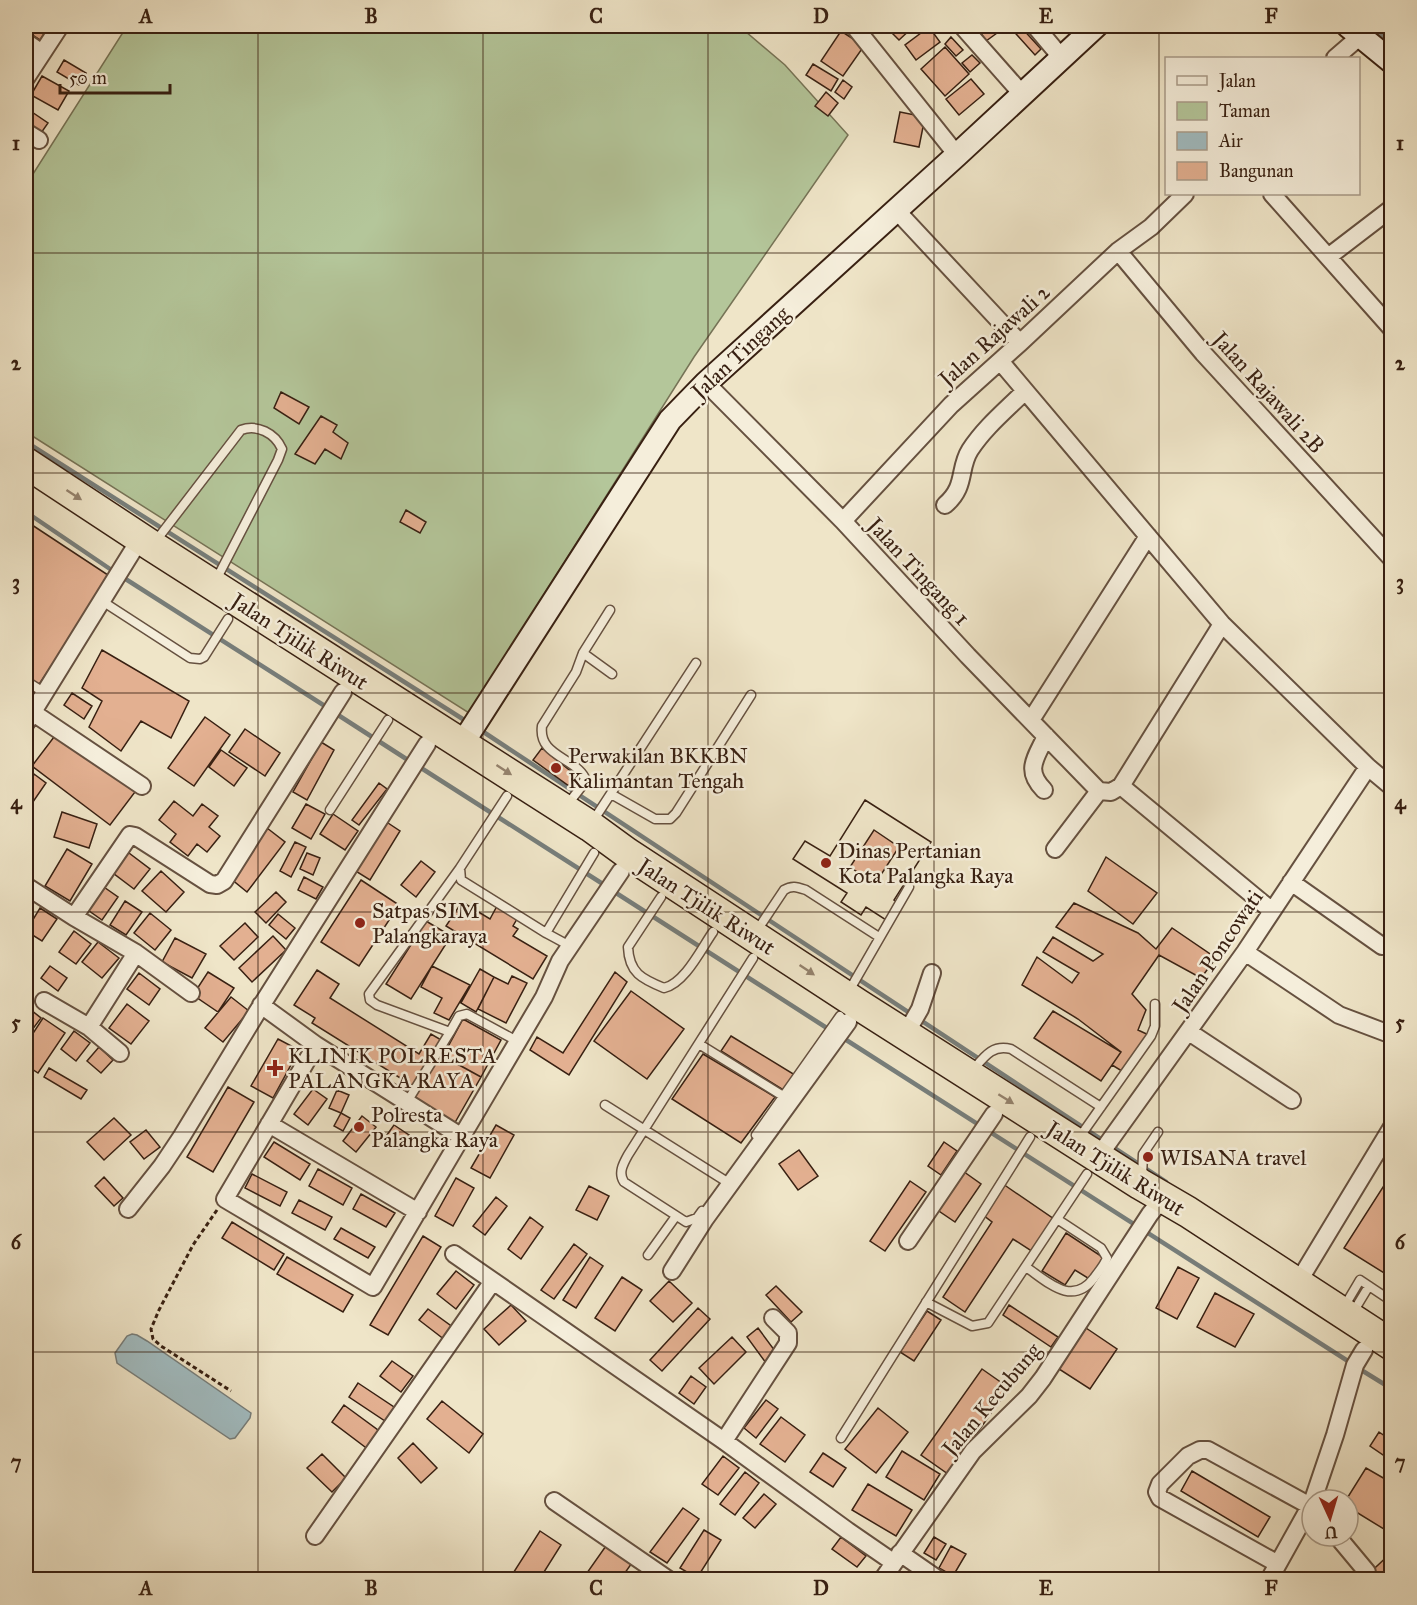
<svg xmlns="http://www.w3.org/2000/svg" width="1417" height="1605" viewBox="0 0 1417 1605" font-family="'IM FELL Great Primer',serif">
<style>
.green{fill:#b4c69a;stroke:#767356;stroke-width:1.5}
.water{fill:#a1bcc1;stroke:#777e7b;stroke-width:1.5}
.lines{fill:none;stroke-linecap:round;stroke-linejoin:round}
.stream{stroke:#777e7b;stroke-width:4.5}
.building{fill:#e3b091;stroke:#382012;stroke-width:1.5;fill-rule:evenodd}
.lane-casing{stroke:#665140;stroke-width:11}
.street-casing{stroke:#665140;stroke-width:20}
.secondary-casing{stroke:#382012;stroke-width:26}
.highway-casing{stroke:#382012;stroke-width:33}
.path{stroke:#382012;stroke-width:3;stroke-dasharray:4.5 3;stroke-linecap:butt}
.lane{stroke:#f5eedb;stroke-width:8}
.street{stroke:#f5eedb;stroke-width:16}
.secondary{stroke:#f5eedb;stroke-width:22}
.highway{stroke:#efe5c8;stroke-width:30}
.oneway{fill:#94826d}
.grid{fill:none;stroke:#382012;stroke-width:1.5;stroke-opacity:0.55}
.poi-dot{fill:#8f2418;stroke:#f5eedb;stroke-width:2}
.labels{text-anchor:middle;stroke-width:5;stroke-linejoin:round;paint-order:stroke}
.street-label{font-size:22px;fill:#382012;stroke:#f5eedb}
.poi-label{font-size:22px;fill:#382012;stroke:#f5eedb;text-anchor:start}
.neatline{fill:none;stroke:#382012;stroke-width:2}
.grid-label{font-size:20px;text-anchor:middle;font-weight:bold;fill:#382012}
</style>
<rect width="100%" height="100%" fill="#efe5c8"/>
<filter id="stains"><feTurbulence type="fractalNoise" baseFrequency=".00333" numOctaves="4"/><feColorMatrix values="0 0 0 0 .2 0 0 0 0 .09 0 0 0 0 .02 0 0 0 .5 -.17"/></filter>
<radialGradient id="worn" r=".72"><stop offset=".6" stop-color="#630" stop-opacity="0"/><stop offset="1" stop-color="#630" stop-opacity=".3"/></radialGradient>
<path class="green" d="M127 26H739L785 65 848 135 694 357 469 713 26 432V185Z"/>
<path class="water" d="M132 1334 137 1335 147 1341 251 1413 250 1418 235 1438 230 1439 117 1363 115 1353 127 1336Z"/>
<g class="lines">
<path class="stream" d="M1374 29 1392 44
M1378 33 1386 26
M1383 68 1392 75
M26 442 469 723
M26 512 113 571 328 708
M335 713 411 762
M479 729 1166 1182
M418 766 606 886
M613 891 830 1030
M840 1036 1351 1363
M1358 1368 1392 1389"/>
</g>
<path class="building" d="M26 26H49L40 40 26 31Z
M885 26H914L899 40Z
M976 26H1002L1004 28 986 41Z
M1009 26H1020L1041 49 1035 55Z
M929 27 940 42 916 60 905 45Z
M841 31 864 46 843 76 821 61Z
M951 37 963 50 956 56 945 44Z
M945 47 969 74 945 96 921 69Z
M972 55 980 63 970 72 962 63Z
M64 60 86 73 79 85 57 72Z
M813 64 838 79 831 91 806 75Z
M42 76 69 91 58 110 31 95Z
M971 79 984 94 959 115 946 99Z
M843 80 852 87 844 99 835 92Z
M826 92 838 103 828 116 815 106Z
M26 108 48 123 39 136 26 126Z
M900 112 925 117 919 147 894 142Z
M281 392 309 407 299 424 274 408Z
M321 416 337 425 333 432 348 443 341 459 325 449 315 464 295 454Z
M406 510 426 522 420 533 400 522Z
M26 521 111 577 38 686 26 678Z
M102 650 189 701 171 738 141 721 121 751 89 727 102 701 82 688Z
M72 693 92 706 84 719 64 705Z
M205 717 230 735 194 786 168 768Z
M245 729 280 753 265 776 229 752Z
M57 733 135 792 110 825 32 766Z
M321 742 334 750 307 800 293 792Z
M542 748 578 777 569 786 533 760Z
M221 750 247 768 234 786 209 767Z
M34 774 46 783 26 812V786Z
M379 783 387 789 359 825 352 820Z
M865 800 931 842 894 900 897 902 886 920 866 907 861 915 841 902 847 893 793 859 805 841 830 856ZM874 830 899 847 875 884 850 867Z
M865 800 931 842 894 900 897 902 886 920 866 907 861 915 841 902 847 893 793 859 805 841 830 856Z
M174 801 193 816 202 804 218 816 209 827 220 836 207 852 197 844 188 856 170 842 176 834 159 820Z
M306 804 325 814 311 839 292 828Z
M62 812 97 824 89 848 54 837Z
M333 814 358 831 345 850 320 834Z
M385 821 400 831 370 880 354 870Z
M267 828 285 842 247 892 230 878Z
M295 842 306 847 291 877 280 871Z
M67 849 92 864 70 901 45 886Z
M125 850 150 869 134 889 109 870Z
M307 853 320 858 313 875 300 869Z
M1106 857 1157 893 1133 924 1088 891Z
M421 861 435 872 416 897 401 885Z
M161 871 184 892 166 912 142 891Z
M304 877 323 887 316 899 298 890Z
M361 880 399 905 359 966 321 942Z
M101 885 118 897 102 920 85 908Z
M276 892 286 902 266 923 255 912Z
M125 901 142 912 126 935 110 925Z
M462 902 490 919 497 906 517 919 513 926 518 929 513 936 547 956 533 979 446 926Z
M1074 903 1138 933 1156 949 1172 928 1216 958 1201 978 1159 955 1132 994 1146 1010 1138 1030 1151 1036 1125 1073 1112 1065 1121 1052 1078 1019 1022 985 1037 957 1072 983 1079 973 1043 952 1053 937 1093 961 1103 954 1056 927Z
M40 908 57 919 42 941 26 931Z
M150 913 171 930 155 950 134 933Z
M278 914 295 928 286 939 269 925Z
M426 921 451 936 411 999 386 984Z
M245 923 258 937 234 960 220 946Z
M74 931 91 944 76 964 59 952Z
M273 936 286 950 252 982 239 968Z
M175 938 206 954 192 978 162 962Z
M98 942 119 958 102 978 82 962Z
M50 966 67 978 58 991 41 978Z
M432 966 470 985 449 1020 434 1013 442 998 421 987Z
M480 969 494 977 476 1012 461 1003Z
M317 970 339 984 330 998 419 1054 431 1034 443 1041 413 1086 312 1023 315 1018 294 1005Z
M208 972 234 988 218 1012 193 995Z
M615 972 627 982 569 1075 530 1050 537 1037 563 1053Z
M139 973 160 989 149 1005 127 989Z
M512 976 527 983 506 1023 478 1009 494 977 508 984Z
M631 991 684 1029 647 1079 594 1041Z
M231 997 249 1011 223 1042 205 1028Z
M127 1004 149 1021 131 1044 109 1028Z
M26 1006 41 1018 26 1038Z
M1053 1011 1121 1052 1101 1081 1034 1038Z
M43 1018 65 1033 38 1073 26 1065V1044Z
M463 1019 501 1040 481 1077 443 1056Z
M74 1031 90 1043 76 1061 61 1049Z
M731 1036 795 1075 785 1091 721 1051Z
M278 1039 299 1050 273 1098 251 1086Z
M99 1047 113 1060 101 1073 87 1061Z
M439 1054 481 1077 453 1126 413 1097Z
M703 1054 775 1097 741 1143 672 1099Z
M49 1068 87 1090 81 1099 44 1077Z
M228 1087 254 1102 213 1172 187 1157Z
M313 1089 327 1099 308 1125 294 1114Z
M337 1090 349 1095 341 1113 329 1108Z
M341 1113 350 1118 343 1131 334 1126Z
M362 1116 376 1127 356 1152 343 1141Z
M114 1118 131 1135 104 1160 87 1142Z
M394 1125 409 1135 399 1149 384 1139Z
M496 1125 514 1135 490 1178 471 1168Z
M146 1130 160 1147 144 1159 130 1142Z
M274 1142 310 1164 300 1180 264 1157Z
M944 1142 957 1151 941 1175 928 1166Z
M799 1150 818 1176 798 1190 779 1164Z
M318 1169 352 1188 343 1205 309 1186Z
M960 1169 981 1184 955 1222 933 1207Z
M1392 1173V1271L1389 1276 1344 1248Z
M252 1174 287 1192 280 1206 245 1188Z
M104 1177 123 1198 114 1206 95 1186Z
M456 1178 474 1188 453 1226 435 1216Z
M910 1181 926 1192 885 1251 870 1241Z
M1003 1184 1054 1219 1033 1252 1013 1239 965 1312 943 1297 992 1222 983 1215Z
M589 1186 609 1196 597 1220 576 1210Z
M361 1194 395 1213 386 1227 353 1209Z
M496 1197 507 1206 485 1235 473 1226Z
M299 1200 332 1217 325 1230 292 1213Z
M530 1217 543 1227 521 1259 508 1249Z
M232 1222 284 1254 274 1270 222 1238Z
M341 1228 375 1247 368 1258 334 1239Z
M1066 1233 1104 1258 1091 1280 1075 1270 1065 1285 1042 1271Z
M423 1236 441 1247 388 1335 370 1325Z
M574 1244 587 1254 554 1299 541 1290Z
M287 1257 353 1295 343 1312 277 1274Z
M590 1257 603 1266 576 1308 563 1300Z
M1178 1267 1199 1278 1177 1319 1156 1308Z
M456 1271 474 1285 456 1309 437 1294Z
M622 1277 642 1290 615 1331 595 1318Z
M669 1281 692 1303 673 1322 650 1301Z
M776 1286 802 1312 791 1322 766 1295Z
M1215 1293 1254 1314 1235 1347 1197 1327Z
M511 1305 526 1321 499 1345 484 1329Z
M1009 1305 1058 1337 1051 1347 1003 1315Z
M698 1308 710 1319 662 1371 650 1360Z
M428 1309 454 1328 445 1340 419 1320Z
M927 1311 941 1320 914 1361 900 1352Z
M758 1328 778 1355 766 1363 747 1337Z
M1086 1328 1117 1349 1090 1389 1059 1369Z
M732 1337 746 1352 714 1384 699 1368Z
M392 1361 413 1376 401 1392 380 1376Z
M982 1369 1009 1388 948 1474 921 1455Z
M691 1376 706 1387 694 1404 679 1393Z
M358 1383 397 1409 388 1423 349 1397Z
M766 1400 778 1409 756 1438 744 1428Z
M442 1401 483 1434 469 1453 427 1419Z
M344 1405 382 1433 369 1450 332 1422Z
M878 1408 908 1432 876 1473 845 1449Z
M781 1417 805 1435 785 1462 760 1444Z
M1379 1432 1392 1441V1461L1370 1446Z
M413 1443 437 1468 421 1483 398 1458Z
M902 1451 940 1474 924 1500 886 1477Z
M823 1453 846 1468 833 1487 810 1472Z
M322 1454 346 1478 332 1492 307 1468Z
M723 1456 739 1468 718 1495 702 1484Z
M1366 1468 1392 1483V1534L1348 1507V1500H1346Z
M1192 1471 1270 1517 1258 1537 1181 1491Z
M745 1472 759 1483 735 1515 720 1504Z
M868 1484 912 1510 896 1536 852 1510Z
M764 1494 776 1504 755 1528 743 1518Z
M683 1508 699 1519 667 1563 650 1552Z
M704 1530 721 1540 697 1578 680 1568Z
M540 1531 561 1545 539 1580H513L510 1578Z
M841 1537 866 1556 857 1567 832 1549Z
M934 1537 946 1544 936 1560 924 1553Z
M608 1543 634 1560 620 1580H582Z
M951 1546 966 1554 953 1576 939 1568Z
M1392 1552V1580H1362Z"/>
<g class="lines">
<g class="lane-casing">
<path id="lane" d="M155 542 241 430C257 424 275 433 282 449L278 460 216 580
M102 601 190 658 200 659 204 657 228 619
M583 653 612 674
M26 681 45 693
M611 794 655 819H670L676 813 751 695
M507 796 460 868 461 880 546 933 594 853
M567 805 582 786 585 778C574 757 538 756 542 726L576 672 583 653 610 610
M330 810 388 720
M593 821 696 663
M460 868 369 994 370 1000 377 1005 450 1032 459 1016 467 1014 517 1041
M661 897 628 947C629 973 642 979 664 988 685 983 701 949 713 932
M756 932 784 890C792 885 797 887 806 890L879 937
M546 933 570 946
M849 991 909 887
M699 1044 783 1096
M972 1071C984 1057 992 1044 1011 1049L1101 1107
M407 1102 450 1032
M605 1105 724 1180
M756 1135 840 1016
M1079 1138 1151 1036 1155 1026V1004
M1142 1177 1143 1154 1158 1132
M702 1211 697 1218 686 1222 624 1182C618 1173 623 1164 628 1155L753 958
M648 1255 676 1216
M1026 1267C1048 1282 1072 1307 1094 1278 1099 1271 1104 1266 1107 1258L1101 1248 1057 1219
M926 1302 972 1326 988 1323 1087 1174
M1344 1307 1360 1280 1390 1300
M1352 1314 1369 1286
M841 1438 1030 1137"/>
</g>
<g class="street-casing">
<path id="street" d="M854 26 957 155
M962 26 1022 94
M1035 26 1061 57
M26 42 42 53
M1335 58 1372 26
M26 78 60 26
M26 132 39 140
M1272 194 1392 329
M896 210 1020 343
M1118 251 1203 353 1392 559
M1328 257 1392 208
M1000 361 1222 624 1368 767 1392 787
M706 383 843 521 968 656 1099 791
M945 505C967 486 958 469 970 450 985 427 1006 410 1025 391
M843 521 951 405 1020 343 1118 251 1151 227 1185 194
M32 712 142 786
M1031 720 1148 536
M26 723 140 539
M1121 786 1272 911
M1044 790C1024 770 1036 758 1046 736
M1099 791 1111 792 1121 786 1222 624
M1055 849 1099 791
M1291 882 1382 946
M26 886 74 917 130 835 135 836 210 884 217 885 224 881 343 692
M74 917 136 953 191 993
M1245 952 1339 1015 1392 1035
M44 1001 89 1027 136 953
M261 1005 316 1045
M89 1027 120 1053
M1189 1032 1292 1100
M905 1035 920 1009 932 973
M269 1124 418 1212
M462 1137 316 1045 225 1199 373 1287 544 997 560 961 621 871
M1098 1157 1245 952 1368 767
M128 1209 162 1166 182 1136 256 1014 427 744
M908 1241 994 1114
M454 1254 724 1441 848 1531 893 1562
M672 1271 705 1219 848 1022
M1297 1284 1392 1127
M724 1441 788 1343V1333L773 1318
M1313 1500 1335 1435 1355 1365 1364 1350
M554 1501 669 1580
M315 1536 493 1281
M1337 1536 1367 1572
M900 1553 939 1580
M1278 1564 1160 1498 1157 1492 1160 1484 1188 1456 1200 1450H1208L1312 1507
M882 1580 973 1451 1029 1396 1043 1378 1150 1214 1163 1198
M1269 1580 1312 1503"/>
</g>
<g class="secondary-casing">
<path id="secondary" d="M1348 26 1392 62
M462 744 670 420 706 383 957 155 1096 26"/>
</g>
<g class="highway-casing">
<path id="highway" d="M26 463 152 546 590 826 627 853 859 1005 1140 1184 1188 1212 1392 1345"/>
</g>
<path class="path" d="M217 1210 193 1245 159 1310 151 1329 153 1339 161 1346 231 1391"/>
<use href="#lane" class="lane"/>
<use href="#street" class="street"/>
<use href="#secondary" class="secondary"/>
<use href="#highway" class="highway"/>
</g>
<defs><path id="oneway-solid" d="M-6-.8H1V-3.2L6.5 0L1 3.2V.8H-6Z" transform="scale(1.5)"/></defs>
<g class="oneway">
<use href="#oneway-solid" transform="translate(74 495) rotate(33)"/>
<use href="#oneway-solid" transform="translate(504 770) rotate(33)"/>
<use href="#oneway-solid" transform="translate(807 970) rotate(34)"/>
<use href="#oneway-solid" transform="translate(1006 1099) rotate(32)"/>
</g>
<path class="grid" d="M258 26V1580M483 26V1580M708 26V1580M934 26V1580M1159 26V1580M26 253H1392M26 473H1392M26 693H1392M26 912H1392M26 1132H1392M26 1352H1392"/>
<g class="poi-dot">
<circle cx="556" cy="768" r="6"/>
<circle cx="826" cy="863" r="6"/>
<circle cx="360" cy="923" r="6"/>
<path d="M272 1059h6v6h6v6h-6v6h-6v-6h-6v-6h6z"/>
<circle cx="359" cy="1127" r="6"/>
<circle cx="1148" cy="1157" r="6"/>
</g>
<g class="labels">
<g class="street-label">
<text transform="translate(994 335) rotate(-42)" y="8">Jalan Rajawali 2</text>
<text transform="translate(740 352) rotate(-43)" y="8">Jalan Tingang</text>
<text transform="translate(1269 392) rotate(48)" y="8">Jalan Rajawali 2B</text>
<text transform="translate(919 571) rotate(47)" y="8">Jalan Tingang 1</text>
<text transform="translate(300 641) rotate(33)" y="8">Jalan Tjilik Riwut</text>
<text transform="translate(707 906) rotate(33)" y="8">Jalan Tjilik Riwut</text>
<text transform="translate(1217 951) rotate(-56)" y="8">Jalan Poncowati</text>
<text transform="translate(1116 1168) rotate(32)" y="8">Jalan Tjilik Riwut</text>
<text transform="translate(991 1399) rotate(-50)" y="8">Jalan Kecubung</text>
</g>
<g class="poi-label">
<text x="568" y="763">Perwakilan BKKBN<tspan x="568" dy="25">Kalimantan Tengah</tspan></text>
<text x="838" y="858">Dinas Pertanian<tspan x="838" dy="25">Kota Palangka Raya</tspan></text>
<text x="372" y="918">Satpas SIM<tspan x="372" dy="25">Palangkaraya</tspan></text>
<text x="288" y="1063">KLINIK POLRESTA<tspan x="288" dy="25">PALANGKA RAYA</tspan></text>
<text x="371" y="1122">Polresta<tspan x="371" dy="25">Palangka Raya</tspan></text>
<text x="1160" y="1165">WISANA travel</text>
</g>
</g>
<rect width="1417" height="1605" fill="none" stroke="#efe5c8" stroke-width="66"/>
<rect x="1165" y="57" width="195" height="138" fill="#f5eedb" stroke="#a99c8b" stroke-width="1.5"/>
<rect x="1177" y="76" width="30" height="9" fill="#f5eedb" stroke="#a99c8b" stroke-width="1.5"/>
<text x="1219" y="87" font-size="18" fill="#382012">Jalan</text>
<rect x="1177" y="102" width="30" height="18" fill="#b4c69a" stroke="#a99c8b" stroke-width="1.5"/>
<text x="1219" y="117" font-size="18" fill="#382012">Taman</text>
<rect x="1177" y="132" width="30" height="18" fill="#a1bcc1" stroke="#a99c8b" stroke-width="1.5"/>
<text x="1219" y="147" font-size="18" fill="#382012">Air</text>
<rect x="1177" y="162" width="30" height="18" fill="#e3b091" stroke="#a99c8b" stroke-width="1.5"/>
<text x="1219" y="177" font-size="18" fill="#382012">Bangunan</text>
<g transform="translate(1330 1518) rotate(176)"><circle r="28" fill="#f5eedb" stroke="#a99c8b" stroke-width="1.5"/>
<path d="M0-4.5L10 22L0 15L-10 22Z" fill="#8f2418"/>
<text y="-9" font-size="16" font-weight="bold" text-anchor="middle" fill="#382012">U</text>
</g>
<path d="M60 84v9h110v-9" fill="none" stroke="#382012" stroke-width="3"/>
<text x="69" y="84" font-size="18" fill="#382012" stroke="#f5eedb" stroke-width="4.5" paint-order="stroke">50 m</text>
<rect x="33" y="33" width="1351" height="1539" class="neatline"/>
<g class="grid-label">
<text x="146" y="23">A</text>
<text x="371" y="23">B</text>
<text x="596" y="23">C</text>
<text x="821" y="23">D</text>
<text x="1046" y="23">E</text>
<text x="1271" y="23">F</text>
<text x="16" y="150">1</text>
<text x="1400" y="150">1</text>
<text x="16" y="370">2</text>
<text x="1400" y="370">2</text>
<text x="16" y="589">3</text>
<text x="1400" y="589">3</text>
<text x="16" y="809">4</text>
<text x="1400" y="809">4</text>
<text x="16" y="1029">5</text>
<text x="1400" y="1029">5</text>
<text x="16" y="1249">6</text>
<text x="1400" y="1249">6</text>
<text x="16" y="1469">7</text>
<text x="1400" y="1469">7</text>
<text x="146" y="1595">A</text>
<text x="371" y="1595">B</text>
<text x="596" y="1595">C</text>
<text x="821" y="1595">D</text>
<text x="1046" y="1595">E</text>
<text x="1271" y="1595">F</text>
</g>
<rect width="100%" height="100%" filter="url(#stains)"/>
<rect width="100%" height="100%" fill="url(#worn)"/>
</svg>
